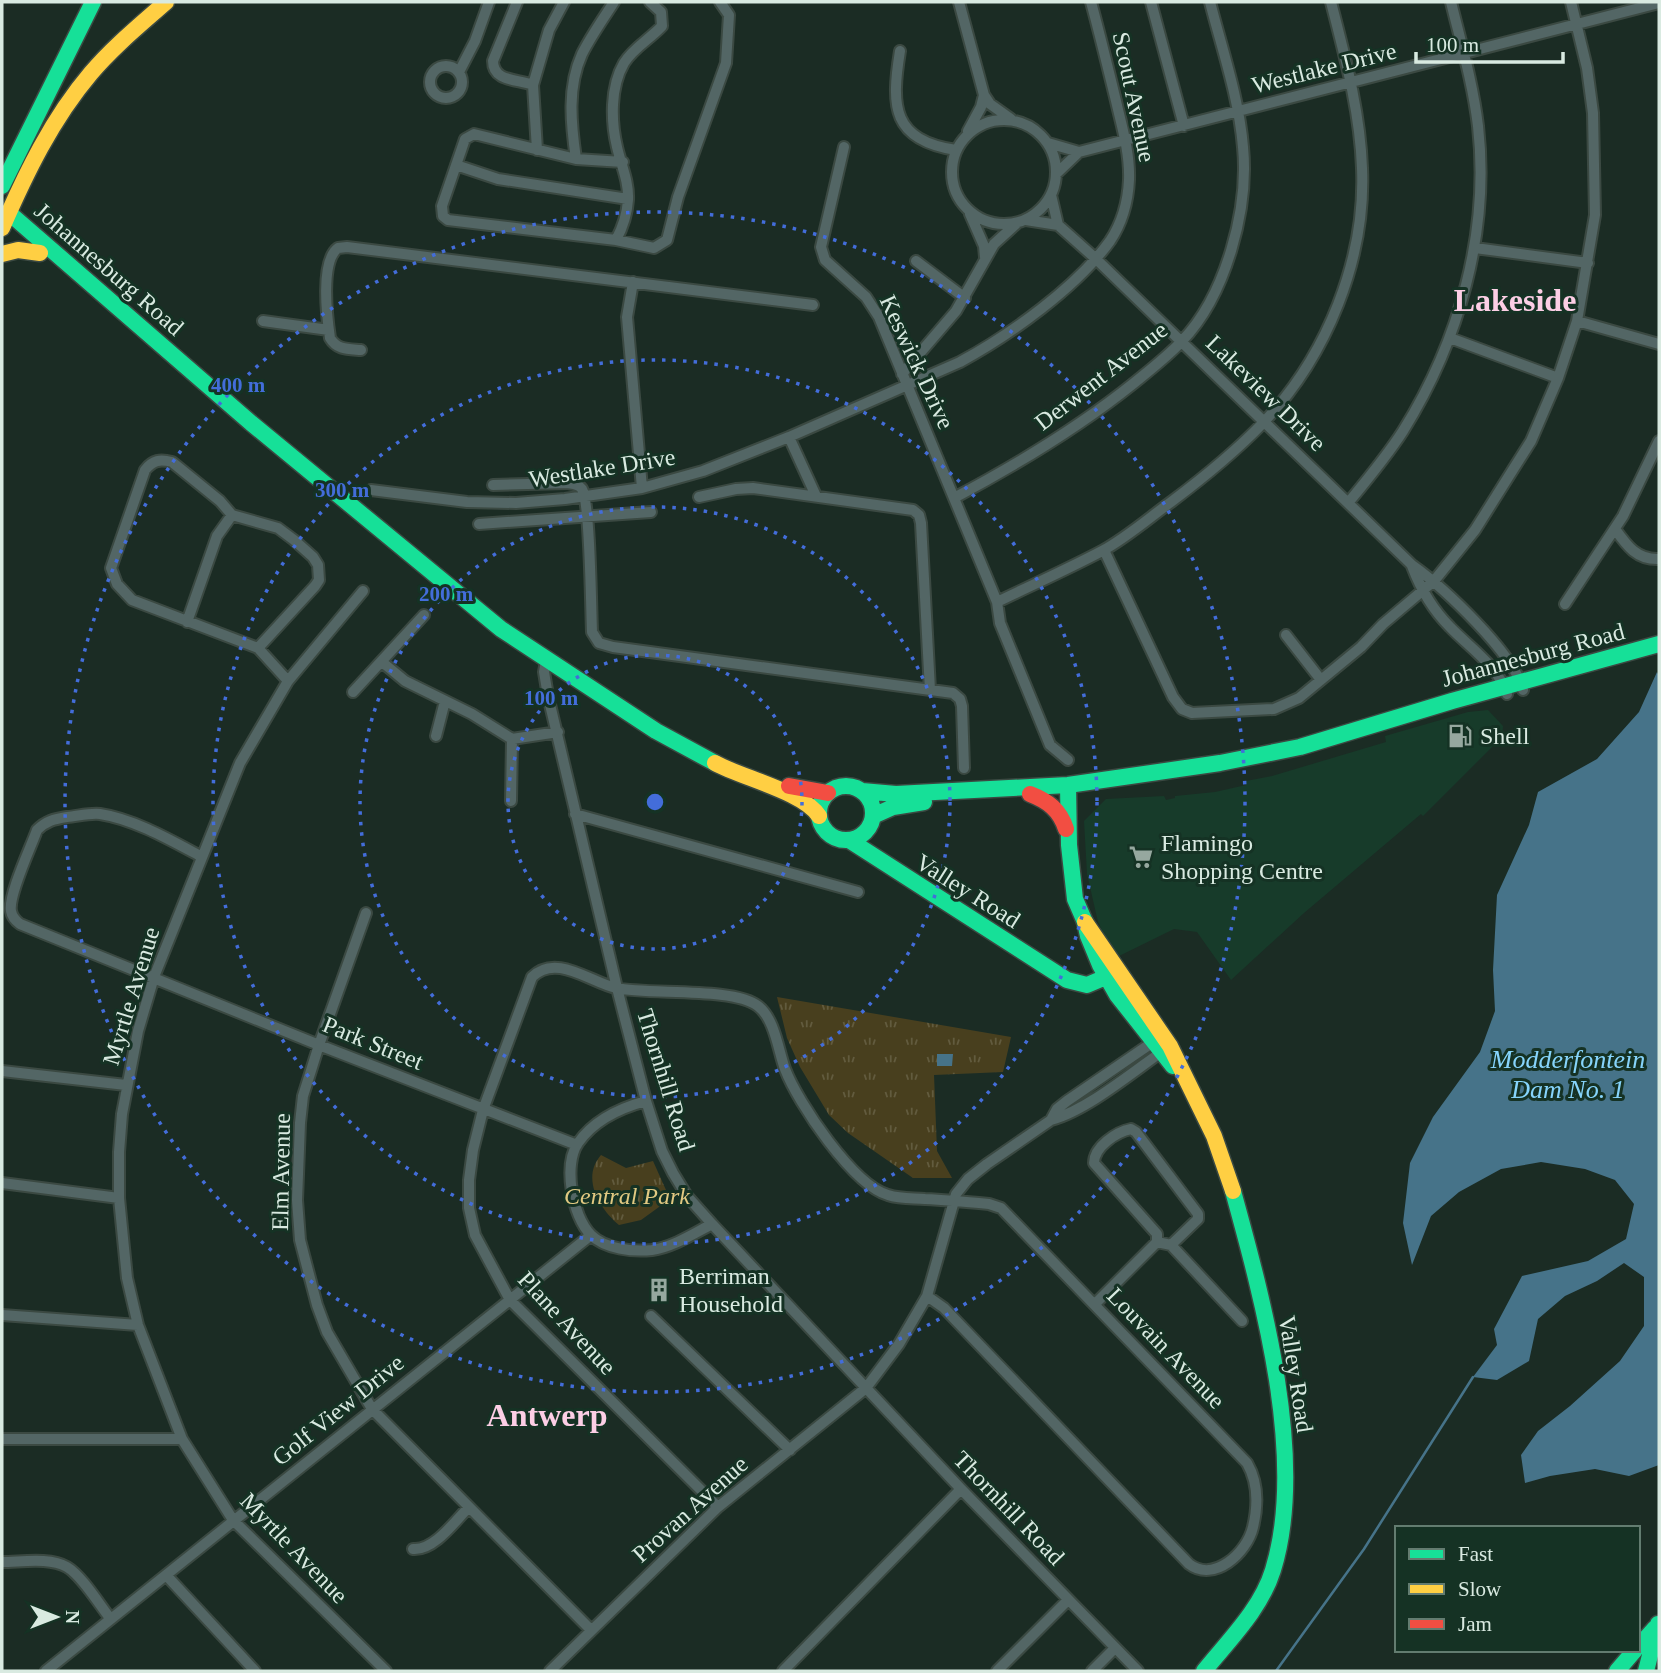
<svg xmlns="http://www.w3.org/2000/svg" width="1661" height="1673" viewBox="0 0 1661 1673" font-family="Georgia,serif">
<style>
.built{fill:#173b2a}
.park{fill:url(#park-tufts)}
.water{fill:#467389}
.lines{fill:none;stroke-linecap:round;stroke-linejoin:round}
.stream{stroke:#467389;stroke-width:2.5}
.street-casing{stroke:#3b4942;stroke-width:14}
.fast-casing{stroke:#3b4942;stroke-width:19}
.slow-casing{stroke:#3b4942;stroke-width:19}
.jam-casing{stroke:#3b4942;stroke-width:19}
.street{stroke:#536665;stroke-width:10}
.fast{stroke:#16e098;stroke-width:16}
.slow{stroke:#ffcf43;stroke-width:16}
.jam{stroke:#f24e42;stroke-width:16}
.ring{fill:none;stroke:#436dda;stroke-width:3.5;stroke-dasharray:3.5 7}
.labels{text-anchor:middle;stroke-width:6;stroke-linejoin:round;paint-order:stroke}
.street-label{font-size:24px;fill:#d9eae1;stroke:#153224}
.poi-label{font-size:24px;fill:#d9eae1;stroke:#153224;text-anchor:start}
.park-label{font-size:24px;font-style:italic;fill:#e1c982;stroke:#153224}
.water-label{font-size:26px;font-style:italic;fill:#86d4fb;stroke:#153224}
.district-label{font-size:32px;font-weight:bold;fill:#fccee5;stroke:#153224}
.centre{fill:#436dda;stroke:#153224;stroke-width:3.5}
.ring-label{font-size:21px;text-anchor:middle;font-weight:bold;fill:#436dda;stroke:#153224;stroke-width:6;stroke-linejoin:round;paint-order:stroke}
</style>
<defs>
<pattern id="park-tufts" width="24" height="20" patternUnits="userSpaceOnUse" patternTransform="scale(1.75)"><rect width="24" height="20" fill="#483f1e"/><path d="M3 7l-1-3M5 7V3M7 7l1-3M15 17l-1-3M17 17v-4M19 17l1-3" fill="none" stroke="#625b3e"/></pattern>
</defs>
<rect width="100%" height="100%" fill="#1b2c24"/>
<path class="built" d="M1488 710 1503 726 1502 737 1423 816 1421 814 1304 913 1231 980 1197 932 1174 929 1115 958 1098 922 1087 874 1084 821 1106 799 1164 796 1166 800 1175 798V796L1215 792 1246 785V781L1272 776 1386 742 1385 736 1468 712Z"/>
<path class="park" d="M777 997 1011 1037 1003 1072 934 1075 937 1151 952 1178H913L848 1133 829 1115 800 1067 787 1038Z
M601 1155 626 1168 653 1161 670 1199 641 1220 619 1225C599 1208 581 1178 601 1155Z"/>
<path class="water" d="M1657 672 1659 676V1465L1629 1476 1595 1469 1550 1476 1525 1483 1521 1455 1538 1431 1570 1406 1620 1361 1644 1326V1277L1624 1263 1597 1281 1565 1296 1538 1319 1529 1361 1497 1380 1473 1377 1497 1345 1494 1329 1522 1276 1588 1261 1626 1239 1634 1204 1615 1180 1585 1169 1541 1162 1501 1169 1459 1192 1431 1216 1412 1265 1403 1223 1410 1163 1433 1117 1480 1052 1495 1011 1493 970 1497 895 1529 825 1538 792 1597 759 1639 712Z
M937 1054H953L952 1066H937Z"/>
<g class="lines">
<path class="stream" d="M1276 1671 1364 1549 1473 1377"/>
<g class="street-casing">
<path id="street" d="M517 2 493 61C493 82 518 79 533 85
M959 2 984 95 990 104 1011 119
M1151 2 1184 126
M900 51C891 107 892 140 956 150
M430 82a16 16 0 1 1 32 0a16 16 0 1 1-32 0Z
M459 72 475 41 489 2
M952 172a52 52 0 1 1 104 0a52 52 0 1 1-104 0Z
M968 131 981 107 984 95
M1048 143 1079 152 1659 3
M844 147 821 247 825 260 866 297 879 317 997 602 1000 623 1050 745 1068 760
M537 150 533 85 549 30 564 2
M576 159C571 124 567 87 582 54 591 36 603 19 614 2
M623 162 576 159 474 134 465 139 442 206 443 216 448 220 616 240C623 227 627 215 628 200 629 181 621 165 617 147 611 122 610 87 624 63 633 48 650 39 662 26L661 12 650 2
M456 165 498 179 628 199
M1056 174 1079 152
M1051 195 1058 225
M970 214 984 246 985 257
M1026 220 1058 225 1095 258 1412 565C1443 587 1514 653 1523 690
M616 240 654 248 667 240 678 197 726 63 729 15 720 2
M1475 248 1588 263
M916 261 965 298
M633 282 627 317 642 488
M263 321 329 330
M1577 321 1659 344
M1450 338 1558 378
M361 350C348 349 337 350 330 338 327 318 320 261 338 248L347 247 813 305
M902 374 956 311 994 244 1016 224
M789 437 816 496
M493 485 567 483C572 484 578 483 582 489 590 501 591 609 592 632L599 643 613 647 953 693 960 699 962 706 964 768
M371 490 467 502 516 503 565 499 642 488 703 471 789 437 960 362C1010 335 1077 287 1110 241 1122 223 1128 201 1129 180 1130 153 1122 127 1116 101 1108 68 1100 35 1091 2
M699 497 736 489 753 488 913 510 919 515 921 523 930 690
M954 498C1018 464 1078 428 1134 383 1150 370 1168 356 1182 341 1226 295 1249 209 1243 147 1239 98 1222 49 1210 2
M1348 503C1367 480 1387 456 1403 431 1459 341 1490 233 1478 126 1473 84 1461 43 1451 2
M479 524 651 512
M1615 529C1627 546 1637 560 1659 559
M1104 550 1173 697 1182 709 1192 713 1274 709 1299 698 1361 647 1383 624 1434 581 1475 530 1531 441 1558 378 1577 321 1595 215 1593 113 1587 68 1571 2
M1412 566C1421 590 1432 609 1450 627 1469 647 1499 667 1507 694
M363 591 288 681 240 763 154 977 138 1031 122 1114 119 1152V1198L127 1278 138 1325 182 1439 233 1520 386 1671
M997 602C1032 585 1068 569 1102 551 1126 538 1149 518 1171 502 1203 478 1235 452 1263 423 1327 356 1366 259 1362 168 1360 111 1345 57 1331 2
M1565 604 1623 516 1659 441
M187 622 217 536 232 515
M1286 635 1321 680
M258 648 315 586 319 580 318 565 313 557 294 540 278 528 232 515 220 501 172 462C160 459 153 460 145 470L111 568 117 584 132 600 258 648 288 681
M546 661 544 672 548 696 617 988 646 1101 662 1151 673 1173 687 1196 712 1224 961 1489 1138 1671
M382 662 405 681 472 714 512 739 558 732
M353 692 424 615
M436 736 445 701
M511 801 512 739
M575 814 858 892
M202 857C172 841 134 819 100 814 89 813 78 816 67 817 54 819 46 821 37 830 31 847 8 895 11 911 12 917 16 921 20 924L319 1045 577 1145
M366 913 319 1045 303 1096 300 1123 297 1200 300 1240 317 1305 327 1332 372 1409 591 1630
M2 1071 126 1085
M646 1101C620 1108 594 1120 578 1143 563 1165 572 1216 591 1235 605 1249 633 1252 652 1250 673 1247 693 1234 712 1224
M1051 1120 1057 1109 1067 1101 1159 1038
M1131 1129 1136 1132 1198 1214V1219L1171 1245 1157 1242V1234L1094 1163C1094 1147 1116 1132 1131 1129Z
M2 1183 119 1198
M1171 1245 1242 1321
M1095 1304 1157 1242
M2 1315 138 1325
M651 1316 790 1450
M2 1439H182
M718 1507 510 1300 475 1235 469 1208V1180L473 1150 483 1110 532 977C556 953 590 982 616 988 650 995 734 987 758 1006 775 1019 778 1050 785 1069 798 1103 853 1185 888 1195 900 1199 913 1198 925 1199 946 1200 968 1202 989 1204L1001 1208 1247 1463C1258 1482 1258 1506 1253 1527 1247 1553 1214 1583 1189 1564L944 1308 927 1296
M413 1549C434 1551 455 1521 469 1507
M2 1562C21 1562 50 1557 67 1567 82 1576 99 1604 110 1618
M166 1575 255 1671
M46 1671 591 1235
M550 1671 718 1507 866 1388 899 1344 927 1296 956 1194 968 1179 987 1164 1051 1120C1088 1110 1135 1070 1167 1048
M783 1671 961 1489
M997 1671 1068 1600
M1092 1671 1115 1648"/>
</g>
<g class="fast-casing">
<path id="fast" d="M2 186 93 2
M8 212 251 423 501 629 656 731 715 763
M1068 785 1069 845 1075 899 1085 922 1088 936 1100 965 1117 995 1173 1066
M819 813a27 27 0 1 1 54 0a27 27 0 1 1-54 0Z
M862 791 896 794 1068 785 1220 763 1300 747 1452 701 1659 644
M873 816 893 807 924 802
M849 840 1067 980 1087 985 1106 977
M1638 1647 1655 1628
M1204 1671C1229 1640 1261 1609 1273 1570 1307 1460 1263 1300 1233 1191
M1617 1671 1635 1650
M1646 1671 1658 1624"/>
</g>
<g class="slow-casing">
<path id="slow" d="M2 228C26 173 52 119 91 73 113 47 140 25 166 2
M2 254 18 250 40 253
M715 763C742 778 804 792 819 816
M1085 922 1170 1046 1214 1136 1233 1191"/>
</g>
<g class="jam-casing">
<path id="jam" d="M789 786 828 793
M1030 794C1048 801 1060 810 1066 829"/>
</g>
<use href="#street" class="street"/>
<use href="#fast" class="fast"/>
<use href="#slow" class="slow"/>
<use href="#jam" class="jam"/>
</g>
<g class="ring">
<circle cx="655" cy="802" r="147"/>
<circle cx="655" cy="802" r="295"/>
<circle cx="655" cy="802" r="442"/>
<circle cx="655" cy="802" r="590"/>
</g>
<defs>
<g id="fuel-bare" transform="scale(1.89)"><path d="M-5.5-6h7V0h2V4h1.3V-2.5L3-4.5l.8-.8L6-3V5H2.5V1h-1V6h-7ZM-4.2-4.7v3.2H.2V-4.7Z" fill="#96a89f" stroke="#153224" stroke-width="2.5" paint-order="stroke"/></g>
<g id="supermarket-bare" transform="scale(1.89)"><path d="M-6-5.5h2.5l.6 2H6L4.5 2H-2.5L-4.4-4H-6ZM-1.5 3.2a1.3 1.3 0 1 0 .1 0ZM3 3.2a1.3 1.3 0 1 0 .1 0Z" fill="#96a89f" stroke="#153224" stroke-width="2.5" paint-order="stroke"/></g>
<g id="building-bare" transform="scale(1.89)"><path d="M-4-6H4V6H1V3H-1V6H-4ZM-2.5-4.3h1.7v1.8h-1.7ZM.8-4.3h1.7v1.8H.8ZM-2.5-1h1.7V.8h-1.7ZM.8-1h1.7V.8H.8Z" fill="#96a89f" stroke="#153224" stroke-width="2.5" paint-order="stroke"/></g>
</defs>
<g fill-rule="evenodd">
<use href="#fuel-bare" x="1460" y="736"/>
<use href="#supermarket-bare" x="1141" y="857"/>
<use href="#building-bare" x="659" y="1290"/>
</g>
<g class="labels">
<g class="street-label">
<text transform="translate(1324 68) rotate(-14)" y="8">Westlake Drive</text>
<text transform="translate(1134 97) rotate(78)" y="8">Scout Avenue</text>
<text transform="translate(109 269) rotate(41)" y="8">Johannesburg Road</text>
<text transform="translate(917 362) rotate(65)" y="8">Keswick Drive</text>
<text transform="translate(1101 376) rotate(-38)" y="8">Derwent Avenue</text>
<text transform="translate(1266 393) rotate(44)" y="8">Lakeview Drive</text>
<text transform="translate(602 468) rotate(-9)" y="8">Westlake Drive</text>
<text transform="translate(1533 655) rotate(-15)" y="8">Johannesburg Road</text>
<text transform="translate(968 891) rotate(32)" y="8">Valley Road</text>
<text transform="translate(131 996) rotate(-73)" y="8">Myrtle Avenue</text>
<text transform="translate(373 1043) rotate(22)" y="8">Park Street</text>
<text transform="translate(666 1080) rotate(73)" y="8">Thornhill Road</text>
<text transform="translate(281 1172) rotate(-89)" y="8">Elm Avenue</text>
<text transform="translate(567 1323) rotate(47)" y="8">Plane Avenue</text>
<text transform="translate(1166 1348) rotate(46)" y="8">Louvain Avenue</text>
<text transform="translate(1296 1374) rotate(81)" y="8">Valley Road</text>
<text transform="translate(338 1410) rotate(-39)" y="8">Golf View Drive</text>
<text transform="translate(1009 1508) rotate(46)" y="8">Thornhill Road</text>
<text transform="translate(690 1509) rotate(-42)" y="8">Provan Avenue</text>
<text transform="translate(294 1548) rotate(46)" y="8">Myrtle Avenue</text>
</g>
<g class="poi-label">
<text x="1480" y="744">Shell</text>
<text x="1161" y="851">Flamingo<tspan x="1161" dy="28">Shopping Centre</tspan></text>
<text x="679" y="1284">Berriman<tspan x="679" dy="28">Household</tspan></text>
</g>
<g class="park-label">
<text x="627" y="1204">Central Park</text>
</g>
<g class="water-label">
<text x="1568" y="1068">Modderfontein<tspan x="1568" dy="30">Dam No. 1</tspan></text>
</g>
<g class="district-label">
<text x="1515" y="311">Lakeside</text>
<text x="547" y="1426">Antwerp</text>
</g>
</g>
<circle cx="655" cy="802" r="10" class="centre"/>
<g class="ring-label">
<text x="238" y="392">400 m</text>
<text x="342" y="497">300 m</text>
<text x="446" y="601">200 m</text>
<text x="551" y="705">100 m</text>
</g>
<rect width="1661" height="1673" fill="none" stroke="#d9eae1" stroke-width="7"/>
<rect x="1395" y="1526" width="245" height="126" fill="#153224" stroke="#637c70" stroke-width="2"/>
<rect x="1409" y="1549" width="35" height="10" fill="#16e098" stroke="#637c70" stroke-width="2"/>
<text x="1458" y="1561" font-size="21" fill="#d9eae1">Fast</text>
<rect x="1409" y="1584" width="35" height="10" fill="#ffcf43" stroke="#637c70" stroke-width="2"/>
<text x="1458" y="1596" font-size="21" fill="#d9eae1">Slow</text>
<rect x="1409" y="1619" width="35" height="10" fill="#f24e42" stroke="#637c70" stroke-width="2"/>
<text x="1458" y="1631" font-size="21" fill="#d9eae1">Jam</text>
<g transform="translate(56 1617) rotate(90)" stroke="#153224" stroke-width="5" paint-order="stroke">
<path d="M0-5L12 26L0 18L-12 26Z" fill="#d9eae1"/>
<text y="-10" font-size="19" font-weight="bold" text-anchor="middle" fill="#d9eae1">N</text>
</g>
<path d="M1416 52v10h147v-10" fill="none" stroke="#d9eae1" stroke-width="3.5"/>
<text x="1426" y="52" font-size="21" fill="#d9eae1" stroke="#153224" stroke-width="5" paint-order="stroke">100 m</text>
</svg>
